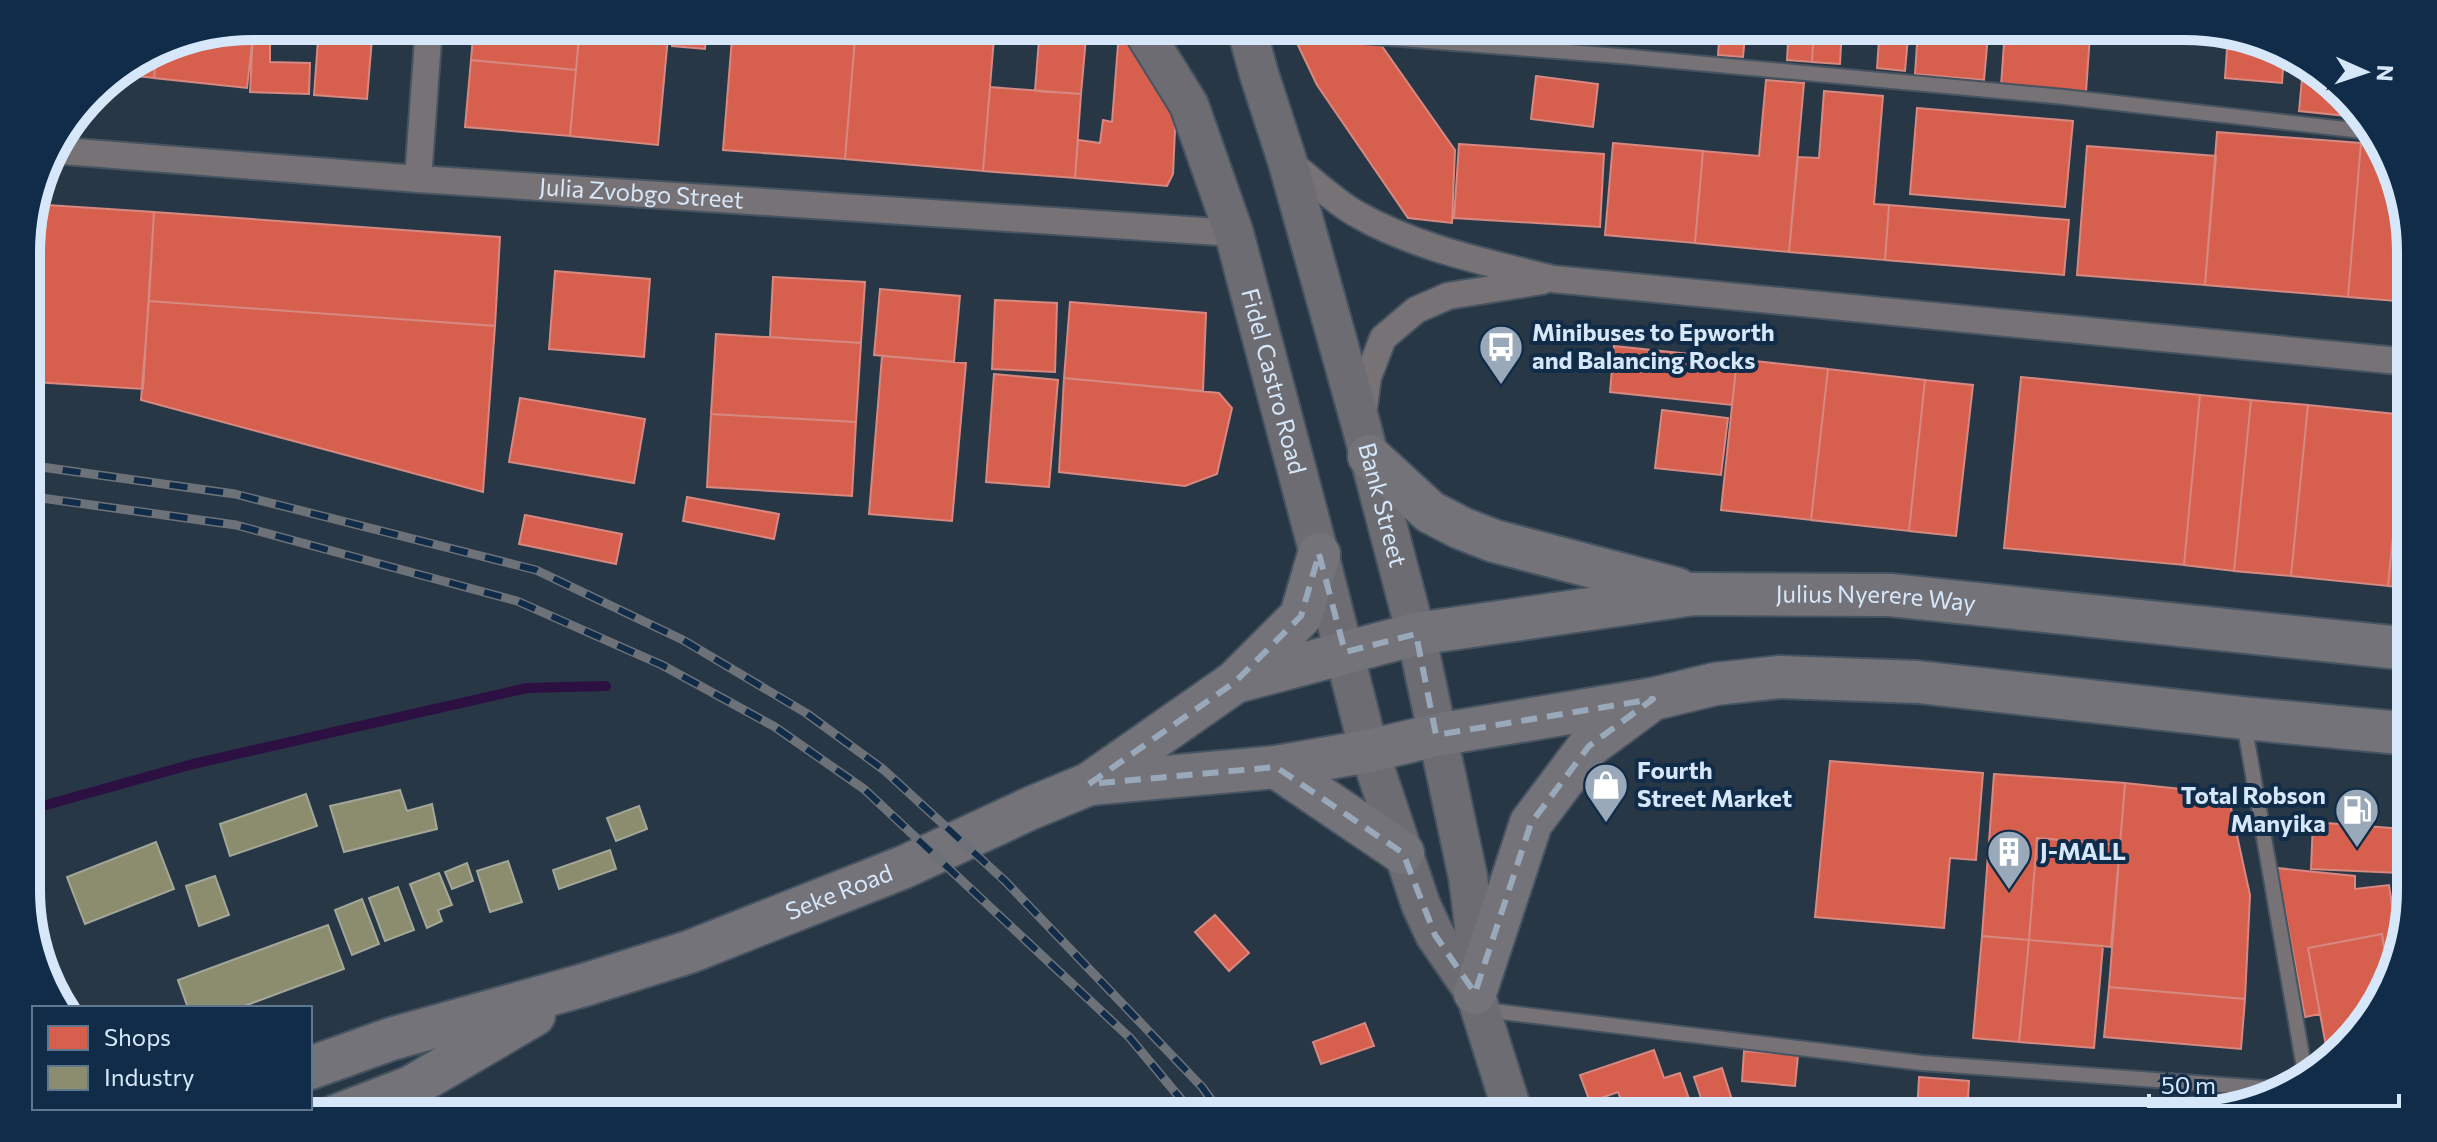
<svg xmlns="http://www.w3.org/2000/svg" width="2437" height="1142" viewBox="0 0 2437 1142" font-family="Commissioner,sans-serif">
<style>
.shops{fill:#d6604d;stroke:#d68881;stroke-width:2}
.industry{fill:#8c8c6e;stroke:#a2a798;stroke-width:2}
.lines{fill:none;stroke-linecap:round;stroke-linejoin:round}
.stream{stroke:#2d1042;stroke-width:10}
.service-casing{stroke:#465360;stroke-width:18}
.minor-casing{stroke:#465360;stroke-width:30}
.secondary-casing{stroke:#465360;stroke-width:42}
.primary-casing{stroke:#465360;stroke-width:46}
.service{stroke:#777276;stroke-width:14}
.minor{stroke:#777276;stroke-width:26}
.secondary{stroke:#6c6c72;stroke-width:38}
.primary{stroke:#74737a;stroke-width:42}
.rail-casing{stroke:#6d7279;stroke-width:9}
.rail{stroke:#102c48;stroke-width:6;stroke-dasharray:18;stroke-linecap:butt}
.marked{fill:none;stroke:#99a9ba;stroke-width:6;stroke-dasharray:16 10;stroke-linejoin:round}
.labels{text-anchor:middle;stroke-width:8;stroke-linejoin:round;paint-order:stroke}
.street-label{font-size:24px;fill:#d6e7f9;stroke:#102c48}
.poi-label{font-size:24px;font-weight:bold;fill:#d6e7f9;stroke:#102c48;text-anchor:start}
.rim{fill:none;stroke:#d6e7f9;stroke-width:10}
</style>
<rect width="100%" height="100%" fill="#283746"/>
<path class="shops" d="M254 26 247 88 154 78 157 49 166 43Z
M319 26H373L367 99 314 95Z
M474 26H580L576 70 471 60Z
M580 26H669L658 145 570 136Z
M673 26H707L705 49 672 46Z
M733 26H856L845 159 723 150Z
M856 26H995L983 171 845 159Z
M1040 26H1087L1081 94 1035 91Z
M1720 26H1746L1743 57 1718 55Z
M1789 26H1814L1812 62 1787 60Z
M1814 26H1874V29L1842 27 1840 64 1812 62Z
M1880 26H1909L1905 71 1877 68Z
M1909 26H2005V36L1988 35 1984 80 1915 74 1918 30 1908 29Z
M2005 29 2090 35 2086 92 2001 86Z
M1119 32 1176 108 1173 174 1167 186 1075 178 1078 140 1100 143 1103 120 1112 122Z
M253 33 270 34V62L310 63 309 94 250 92Z
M2228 35 2272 43 2284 53 2282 83 2225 78Z
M1295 39 1379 42 1455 150 1452 223 1408 218 1317 85Z
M157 49 154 78 117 74Z
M471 60 576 70 570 136 465 127Z
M2303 68 2364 115 2366 118 2299 111Z
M1536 76 1598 84 1593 127 1531 119Z
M1766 80 1804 83 1789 252 1695 243 1703 151 1759 156Z
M990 87 1081 94 1075 178 983 171Z
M1824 91 1883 96 1874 204 1889 205 1885 260 1789 252 1798 157 1819 158Z
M1917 108 2073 121 2065 207 1910 194Z
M2217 132 2361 143 2348 297 2205 285Z
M1613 143 1703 151 1695 243 1605 235Z
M2361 143 2376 144 2409 223V302L2348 297Z
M1459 144 1604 154 1600 227 1454 218Z
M2087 146 2216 156 2205 285 2077 275Z
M36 204 47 205 33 392H27V237Z
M47 205 154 212 143 389 34 382Z
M1889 205 2069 220 2064 275 1885 260Z
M154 212 500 237 495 326 149 301Z
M555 271 650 279 644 357 549 349Z
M773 277 865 282 861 343 770 337Z
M880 289 960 296 954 362 874 355Z
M995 300 1057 303 1055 372 992 369Z
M149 301 495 326 483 492 141 400Z
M1070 302 1206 313 1203 391 1064 378Z
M716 334 861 343 856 422 711 414Z
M1614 346 1737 359 1732 405 1610 392Z
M882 356 966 363 952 521 869 514Z
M1737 359 1828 369 1811 520 1721 510Z
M1828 369 1925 380 1909 531 1811 520Z
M994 374 1058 380 1049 487 986 482Z
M2021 377 2200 395 2184 565 2004 548Z
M1064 378 1219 393 1232 408 1217 474 1185 486 1059 472Z
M1925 380 1973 385 1956 536 1909 531Z
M2200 395 2251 400 2234 571 2184 565Z
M520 398 645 419 634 483 509 462Z
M2251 400 2308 405 2291 576 2234 571Z
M2308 405 2405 415 2388 586 2291 576Z
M1662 410 1728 418 1721 475 1655 468Z
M711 414 856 422 852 496 707 487Z
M2405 415 2410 416V588L2388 586Z
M687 497 779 514 774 539 683 521Z
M525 515 622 534 616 564 519 544Z
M1830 761 1983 773 1976 860 1950 858 1944 928 1815 917Z
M1994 774 2125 783 2120 845 2037 838 2029 940 1982 936Z
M2125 783 2228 794 2250 895 2245 999 2109 987Z
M2313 822 2404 829 2400 873 2311 869Z
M2037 838 2120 845 2111 947 2029 940Z
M2277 868 2355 876V889L2389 885 2399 950 2396 967 2387 968 2382 934 2308 948 2320 1014 2305 1017Z
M1215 915 1249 953 1229 971 1195 932Z
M2382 934 2390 981 2328 1057 2308 948Z
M1982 936 2029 940 2019 1042 1973 1038Z
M2029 940 2103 946 2094 1048 2019 1042Z
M2109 987 2245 999 2241 1049 2104 1037Z
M1365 1023 1374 1046 1321 1064 1313 1042Z
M1654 1050 1664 1078 1680 1073 1695 1116H1627L1618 1092 1590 1102 1580 1075Z
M1744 1051 1798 1055 1795 1086 1742 1081Z
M1722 1068 1737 1116H1707L1694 1077Z
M1919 1077 1969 1081 1967 1116 1917 1115Z
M1384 1100 1393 1116H1357Z"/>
<path class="industry" d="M400 790 407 811 432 804 437 829 344 852 330 806Z
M306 794 317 826 230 856 220 824Z
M639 806 647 829 616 841 607 818Z
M156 842 174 889 85 924 67 877Z
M610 850 616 869 559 889 553 870Z
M508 861 522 902 490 912 477 871Z
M467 863 473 881 452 889 445 872Z
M439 873 452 905 438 910 442 921 427 928 410 884Z
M215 876 229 915 199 926 186 886Z
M398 887 414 930 385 941 369 898Z
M362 899 379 944 352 955 335 910Z
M36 905 44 926 32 930 28 920V908Z
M328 925 344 969 239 1008H188L178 980Z"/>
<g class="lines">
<path class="stream" d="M28 810 193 764 527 688 606 686"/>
<g class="service-casing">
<path id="service" d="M1249 27 1631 57 2064 97 2371 132
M2244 723 2306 1079
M1485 1010 1922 1063 2278 1089"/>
</g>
<g class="minor-casing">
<g id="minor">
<path id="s1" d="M51 150 418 179 1234 233"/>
<path d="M1287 160C1309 177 1331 199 1355 213 1415 248 1486 262 1553 279L2410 362"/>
<path d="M418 179 429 26"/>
<path d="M1363 414 1368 377 1383 338 1416 310 1448 296 1542 281"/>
</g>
</g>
<g class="secondary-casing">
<g id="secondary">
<path id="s2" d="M1140 26 1189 105 1234 233 1319 554 1369 751 1421 905 1435 935 1475 993"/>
<path id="s3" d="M1246 26 1259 74 1287 160 1361 425 1416 634 1468 877 1474 925 1475 993 1514 1116"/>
</g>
</g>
<g class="primary-casing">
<g id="primary">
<path d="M1369 456 1430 512 1461 528 1494 541 1677 589"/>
<path id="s4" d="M1235 682 1416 634 1694 594 1890 595 2410 649"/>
<path d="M1276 767 1403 853"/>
<path d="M1089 784 1276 767 1369 751 1436 735 1653 699 1715 684 1780 677 1918 682 2243 718 2411 734"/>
<path d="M1475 993 1531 823 1589 746 1646 704"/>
<path id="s5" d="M310 1068 391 1039 584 985 689 952 904 867 1031 808 1089 784 1235 682 1301 616 1319 554"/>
<path d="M336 1116 411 1087 534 1015"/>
</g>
</g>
<use href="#service" class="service"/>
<use href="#minor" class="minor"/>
<use href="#secondary" class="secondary"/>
<use href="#primary" class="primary"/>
<g class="rail-casing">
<path id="rail" d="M27 465 235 494 536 570 683 640 806 713 884 770 1005 881 1202 1087 1223 1116
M27 496 236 525 517 601 662 665 775 727 864 789 1130 1038 1195 1116"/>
</g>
<use href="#rail" class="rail"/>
</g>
<path class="marked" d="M1319 554 1345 652 1416 634 1436 735 1653 699 1589 746 1531 823 1475 993 1435 935 1403 853 1276 767 1089 784 1235 682 1301 616Z"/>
<defs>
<g id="bus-pin" transform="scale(2.3)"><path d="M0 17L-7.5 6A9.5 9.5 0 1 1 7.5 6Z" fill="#99a9ba" stroke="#102c48"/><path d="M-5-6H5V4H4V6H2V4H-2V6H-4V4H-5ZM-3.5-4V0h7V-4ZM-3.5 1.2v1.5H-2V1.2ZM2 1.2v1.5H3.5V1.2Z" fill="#fff"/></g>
<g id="shop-pin" transform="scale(2.3)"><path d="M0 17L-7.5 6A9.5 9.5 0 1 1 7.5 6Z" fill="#99a9ba" stroke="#102c48"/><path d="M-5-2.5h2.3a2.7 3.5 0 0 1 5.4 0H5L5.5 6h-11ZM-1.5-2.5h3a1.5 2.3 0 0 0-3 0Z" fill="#fff"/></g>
<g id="fuel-pin" transform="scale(2.3)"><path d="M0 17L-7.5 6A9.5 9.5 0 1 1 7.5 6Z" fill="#99a9ba" stroke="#102c48"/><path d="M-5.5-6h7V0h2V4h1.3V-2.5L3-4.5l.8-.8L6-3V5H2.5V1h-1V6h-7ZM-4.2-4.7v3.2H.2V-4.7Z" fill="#fff"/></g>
<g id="building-pin" transform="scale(2.3)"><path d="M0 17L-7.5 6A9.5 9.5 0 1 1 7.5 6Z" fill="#99a9ba" stroke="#102c48"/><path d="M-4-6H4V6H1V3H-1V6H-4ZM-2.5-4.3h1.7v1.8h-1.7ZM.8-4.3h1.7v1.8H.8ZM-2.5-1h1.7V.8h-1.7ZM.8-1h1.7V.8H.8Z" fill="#fff"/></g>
</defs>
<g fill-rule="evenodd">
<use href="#bus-pin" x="1501" y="347"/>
<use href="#shop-pin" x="1606" y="785"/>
<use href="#fuel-pin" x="2357" y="810"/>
<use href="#building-pin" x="2009" y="852"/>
</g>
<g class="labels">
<g class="street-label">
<text dy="8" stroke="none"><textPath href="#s1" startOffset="592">Julia Zvobgo Street</textPath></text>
<text dy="8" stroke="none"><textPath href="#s2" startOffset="382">Fidel Castro Road</textPath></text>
<text dy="8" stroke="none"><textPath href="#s3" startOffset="498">Bank Street</textPath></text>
<text dy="8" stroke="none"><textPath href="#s4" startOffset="650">Julius Nyerere Way</textPath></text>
<text dy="8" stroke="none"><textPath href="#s5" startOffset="558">Seke Road</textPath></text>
</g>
<g class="poi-label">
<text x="1532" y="341">Minibuses to Epworth<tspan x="1532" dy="28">and Balancing Rocks</tspan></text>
<text x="1637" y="779">Fourth<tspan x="1637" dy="28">Street Market</tspan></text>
<text x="2326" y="804" text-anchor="end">Total Robson<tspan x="2326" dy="28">Manyika</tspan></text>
<text x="2040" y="860">J-MALL</text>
</g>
</g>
<path d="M0 0H2437V1142H0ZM252 40H2185A212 212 0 0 1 2397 252V890A212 212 0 0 1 2185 1102H252A212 212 0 0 1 40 890V252A212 212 0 0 1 252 40Z" fill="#102c48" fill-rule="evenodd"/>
<path class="rim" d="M252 40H2185A212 212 0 0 1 2397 252V890A212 212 0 0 1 2185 1102H252A212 212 0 0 1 40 890V252A212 212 0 0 1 252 40Z"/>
<rect x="32" y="1006" width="280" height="104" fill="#102c48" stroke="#5f778f" stroke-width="2"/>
<rect x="48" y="1026" width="40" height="24" fill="#d6604d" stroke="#5f778f" stroke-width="2"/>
<text x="104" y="1046" font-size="24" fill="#d6e7f9">Shops</text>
<rect x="48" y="1066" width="40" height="24" fill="#8c8c6e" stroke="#5f778f" stroke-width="2"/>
<text x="104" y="1086" font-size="24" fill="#d6e7f9">Industry</text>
<g transform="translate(2365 72) rotate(93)" stroke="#102c48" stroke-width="6" paint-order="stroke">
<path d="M0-6L14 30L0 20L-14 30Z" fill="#d6e7f9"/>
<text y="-12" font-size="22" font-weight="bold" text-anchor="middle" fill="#d6e7f9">N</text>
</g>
<path d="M2149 1094v12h250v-12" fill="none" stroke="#d6e7f9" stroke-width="4"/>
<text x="2161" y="1094" font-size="24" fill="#d6e7f9" stroke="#102c48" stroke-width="6" paint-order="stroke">50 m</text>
</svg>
